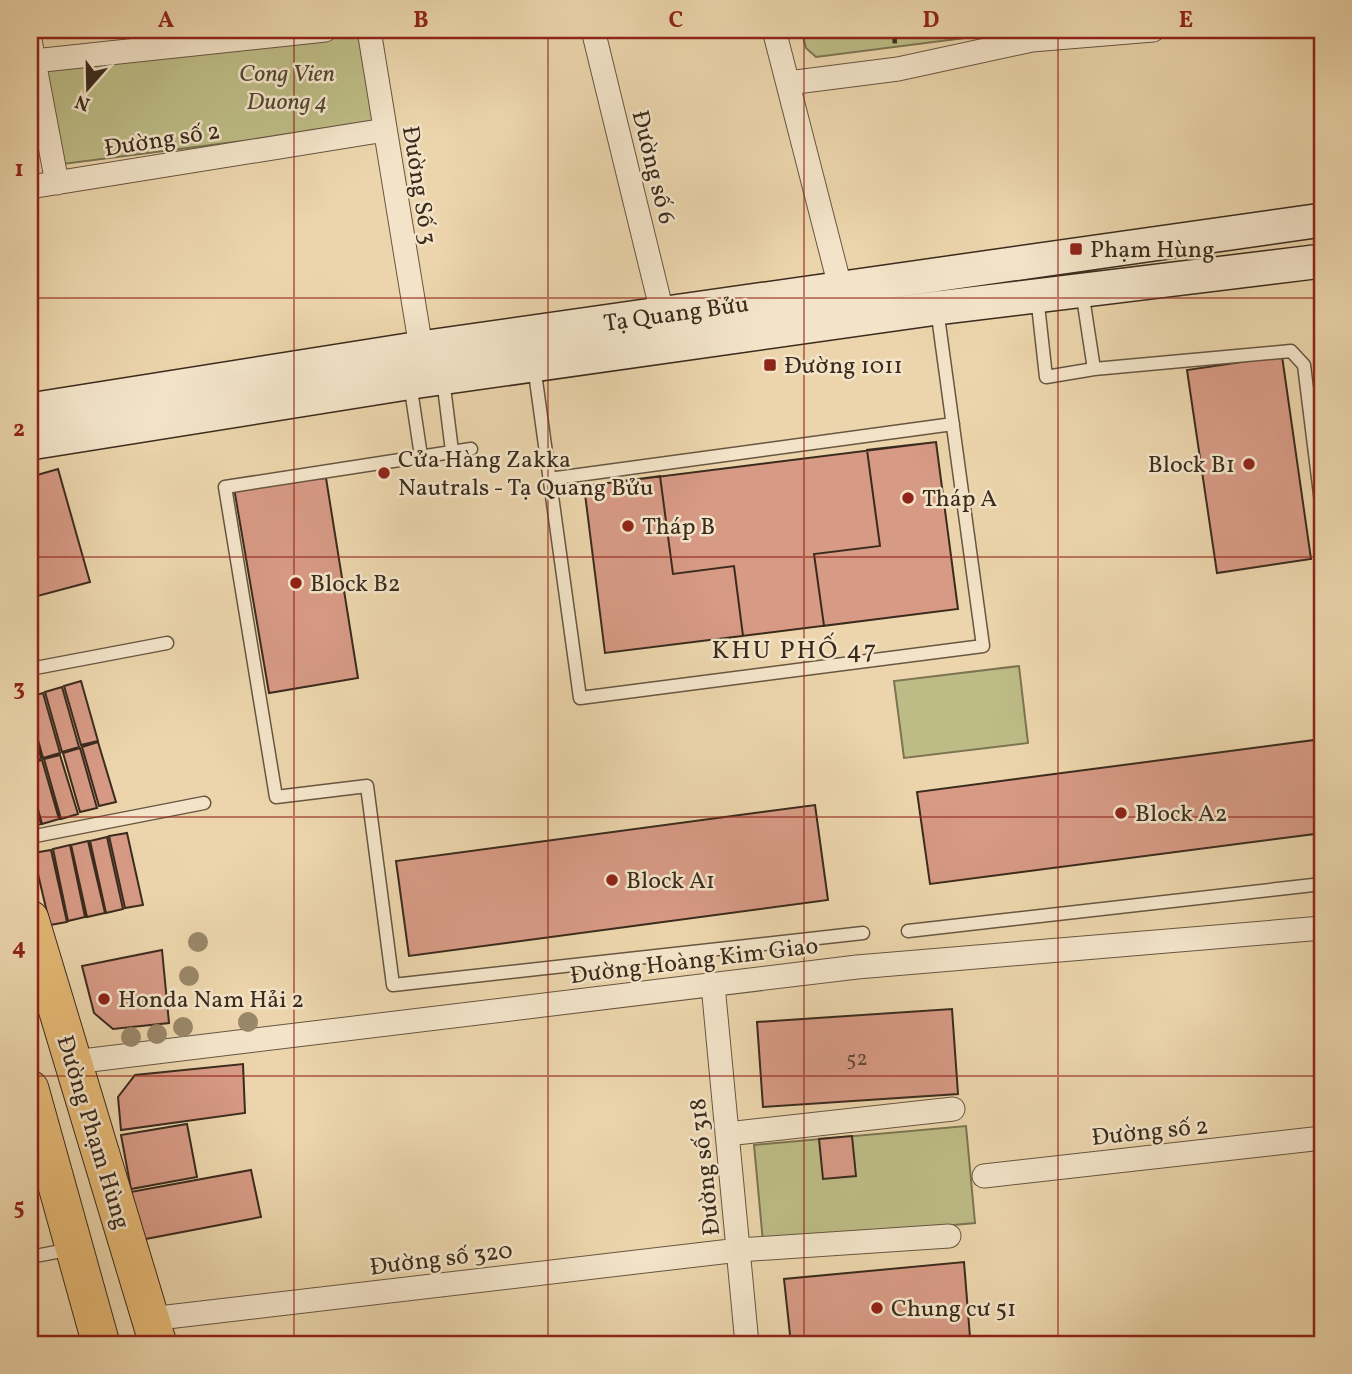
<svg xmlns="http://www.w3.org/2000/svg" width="1352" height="1374" viewBox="0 0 1352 1374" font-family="Vollkorn,serif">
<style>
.green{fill:#bdbc86;stroke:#7c7452;stroke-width:2}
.building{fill:#d79a85;stroke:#3b2b1d;stroke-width:2}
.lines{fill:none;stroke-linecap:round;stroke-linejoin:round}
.lane-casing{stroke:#675641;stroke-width:15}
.street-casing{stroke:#675641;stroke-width:25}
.secondary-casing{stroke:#3b2b1d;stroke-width:36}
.primary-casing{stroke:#3b2b1d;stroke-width:39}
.path{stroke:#3b2b1d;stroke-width:4.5;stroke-dasharray:5 3.5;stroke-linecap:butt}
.lane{stroke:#f3e4c9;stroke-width:12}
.street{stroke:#f3e4c9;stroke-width:23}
.secondary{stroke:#f3e4c9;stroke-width:33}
.primary{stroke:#e6ba76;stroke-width:37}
.tree{fill:#998769}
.grid{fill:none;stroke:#8f2418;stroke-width:2;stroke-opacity:0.55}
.poi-dot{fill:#8f2418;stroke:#f3e4c9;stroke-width:2.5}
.labels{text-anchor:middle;stroke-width:5;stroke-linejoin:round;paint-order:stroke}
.number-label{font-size:21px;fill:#624737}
.park-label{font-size:24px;font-style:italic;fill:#554832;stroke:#f3e4c9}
.street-label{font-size:24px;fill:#3b2b1d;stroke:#f3e4c9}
.poi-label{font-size:24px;fill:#3b2b1d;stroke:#f3e4c9;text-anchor:start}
.neighbourhood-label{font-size:26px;letter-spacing:2px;fill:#3b2b1d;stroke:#f3e4c9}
.neatline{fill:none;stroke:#8f2418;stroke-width:2.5}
.grid-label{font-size:23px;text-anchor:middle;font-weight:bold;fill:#8f2418}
</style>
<rect width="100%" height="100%" fill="#ecd5ac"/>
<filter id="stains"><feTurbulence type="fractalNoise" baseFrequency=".00286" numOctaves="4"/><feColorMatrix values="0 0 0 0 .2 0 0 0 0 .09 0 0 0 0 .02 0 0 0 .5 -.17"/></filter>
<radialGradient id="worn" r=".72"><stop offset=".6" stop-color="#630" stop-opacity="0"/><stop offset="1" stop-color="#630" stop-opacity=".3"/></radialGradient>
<path class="green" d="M361 30 383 123 63 164 36 72Z
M801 30H1028L816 57 806 48Z
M1019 666 1028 743 904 758 894 681Z
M966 1126 975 1223 763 1242 754 1145Z"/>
<path class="building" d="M121 30H173L174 32 123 39Z
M1282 356 1311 559 1217 573 1187 370Z
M936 442 958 609 605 653 584 486Z
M936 442 958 609 824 626 814 554 880 546 867 450Z
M58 469 90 582 30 598V477Z
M660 476 673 574 734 566 743 636 605 653 584 486Z
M326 478 358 678 269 693 234 488Z
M81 681 98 741 81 745 64 686Z
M62 687 79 747 62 752 45 692Z
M43 693 60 753 43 758 30 711V697Z
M30 718 41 758 30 762Z
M1322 739V833L930 884 917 792Z
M98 742 116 802 99 806 82 747Z
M80 748 97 808 80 812 63 753Z
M60 755 78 814 61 819 44 759Z
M42 760 59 819 42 824 30 780V763Z
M30 786 41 824 30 827Z
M815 805 828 900 409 956 396 861Z
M127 833 143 905 125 908 109 836Z
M107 837 123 909 106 913 90 841Z
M88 841 105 913 87 917 71 845Z
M70 845 85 917 68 921 53 849Z
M51 850 67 922 50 925 33 853Z
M162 950 169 1023 113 1029 94 1013 82 966Z
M952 1009 958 1094 763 1107 757 1022Z
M243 1064 245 1113 121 1130 118 1097 135 1075Z
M187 1124 197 1177 131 1189 121 1135Z
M852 1136 856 1176 823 1179 819 1139Z
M251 1170 261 1217 135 1241 125 1193Z
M964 1262 970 1337 887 1344H791L784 1279Z"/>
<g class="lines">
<g class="lane-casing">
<path id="lane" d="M1082 291 1094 369
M1037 296 1046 377 1094 369 1291 351 1304 365 1322 510
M534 366 580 698 983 646 937 309
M443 379 452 451
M410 383 421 456
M471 449 225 487 276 797 367 786 393 985 863 933
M549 479 953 424
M30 669 167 643
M30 837 204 803
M908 931 1322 884
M30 1257 72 1249"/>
</g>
<g class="street-casing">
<path id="street" d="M369 30 421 348
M593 30 663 316
M774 30 844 302
M30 40 57 183
M34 61 325 30
M788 83 898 69 1032 40 1153 30
M30 187 385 130
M713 985 747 1344
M74 1062 857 967 1322 928
M727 1134 953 1109
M984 1176 1322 1138
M150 1319 739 1250 949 1236"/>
</g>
<g class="secondary-casing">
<path id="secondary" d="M30 410 421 348 1322 220
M30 443 419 381 937 308 1322 261"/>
</g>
<g class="primary-casing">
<path id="primary" d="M30 919 158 1344
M30 1089 101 1344"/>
</g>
<path class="path" d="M894 30 895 46"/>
<use href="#lane" class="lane"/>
<use href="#street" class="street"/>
<use href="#secondary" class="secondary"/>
<use href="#primary" class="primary"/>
</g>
<g class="tree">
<circle cx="198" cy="942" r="10"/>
<circle cx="189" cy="976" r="10"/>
<circle cx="248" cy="1022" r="10"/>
<circle cx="183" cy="1027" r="10"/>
<circle cx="157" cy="1034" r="10"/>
<circle cx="131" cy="1037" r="10"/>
</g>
<path class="grid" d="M294 30V1344M548 30V1344M804 30V1344M1058 30V1344M30 298H1322M30 557H1322M30 817H1322M30 1076H1322"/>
<g class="poi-dot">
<rect x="1069" y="242" width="14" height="14" rx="3.5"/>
<rect x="763" y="358" width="14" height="14" rx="3.5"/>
<circle cx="1249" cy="464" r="7"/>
<circle cx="384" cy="473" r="7"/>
<circle cx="908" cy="498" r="7"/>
<circle cx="628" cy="526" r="7"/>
<circle cx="296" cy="583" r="7"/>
<circle cx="1121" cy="813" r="7"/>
<circle cx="612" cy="880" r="7"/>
<circle cx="104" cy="999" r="7"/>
<circle cx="877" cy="1308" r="7"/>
</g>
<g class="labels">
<g class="number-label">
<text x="857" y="1065">52</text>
</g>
<g class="park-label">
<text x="287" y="81">Cong Vien<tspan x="287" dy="28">Duong 4</tspan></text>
</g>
<g class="street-label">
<text transform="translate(162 139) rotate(-9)" y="8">Đường số 2</text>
<text transform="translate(654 167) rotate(76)" y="8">Đường số 6</text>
<text transform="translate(420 185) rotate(81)" y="8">Đường Số 3</text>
<text transform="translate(676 313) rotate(-8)" y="8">Tạ Quang Bửu</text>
<text transform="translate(694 960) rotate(-7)" y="8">Đường Hoàng Kim Giao</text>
<text transform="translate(1150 1131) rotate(-6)" y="8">Đường số 2</text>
<text transform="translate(94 1132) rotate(73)" y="8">Đường Phạm Hùng</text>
<text transform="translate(704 1167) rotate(-96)" y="8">Đường số 318</text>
<text transform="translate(441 1258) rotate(-7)" y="8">Đường số 320</text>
</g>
<g class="poi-label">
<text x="1090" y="257">Phạm Hùng</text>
<text x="784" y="373">Đường 1011</text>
<text x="398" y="467">Cửa Hàng Zakka<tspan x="398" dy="28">Nautrals - Tạ Quang Bửu</tspan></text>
<text x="1235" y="472" text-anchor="end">Block B1</text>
<text x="922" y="506">Tháp A</text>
<text x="642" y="534">Tháp B</text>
<text x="310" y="591">Block B2</text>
<text x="1135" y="821">Block A2</text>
<text x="626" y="888">Block A1</text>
<text x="118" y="1007">Honda Nam Hải 2</text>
<text x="891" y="1316">Chung cư 51</text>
</g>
<g class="neighbourhood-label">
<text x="795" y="658">KHU PHỐ 47</text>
</g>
</g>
<rect width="1352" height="1374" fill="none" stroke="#ecd5ac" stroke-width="77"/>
<g transform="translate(88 88) rotate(200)" stroke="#f3e4c9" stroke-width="5" paint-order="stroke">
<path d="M0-5L12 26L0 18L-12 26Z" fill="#3b2b1d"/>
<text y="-10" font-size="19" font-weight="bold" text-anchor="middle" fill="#3b2b1d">N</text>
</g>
<rect x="38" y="38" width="1276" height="1298" class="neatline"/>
<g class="grid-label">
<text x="166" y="27">A</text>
<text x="421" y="27">B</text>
<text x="676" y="27">C</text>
<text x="931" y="27">D</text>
<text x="1186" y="27">E</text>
<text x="19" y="176">1</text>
<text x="19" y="436">2</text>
<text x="19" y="695">3</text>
<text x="19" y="954">4</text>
<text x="19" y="1214">5</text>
</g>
<rect width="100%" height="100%" filter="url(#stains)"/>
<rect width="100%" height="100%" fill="url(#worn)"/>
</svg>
